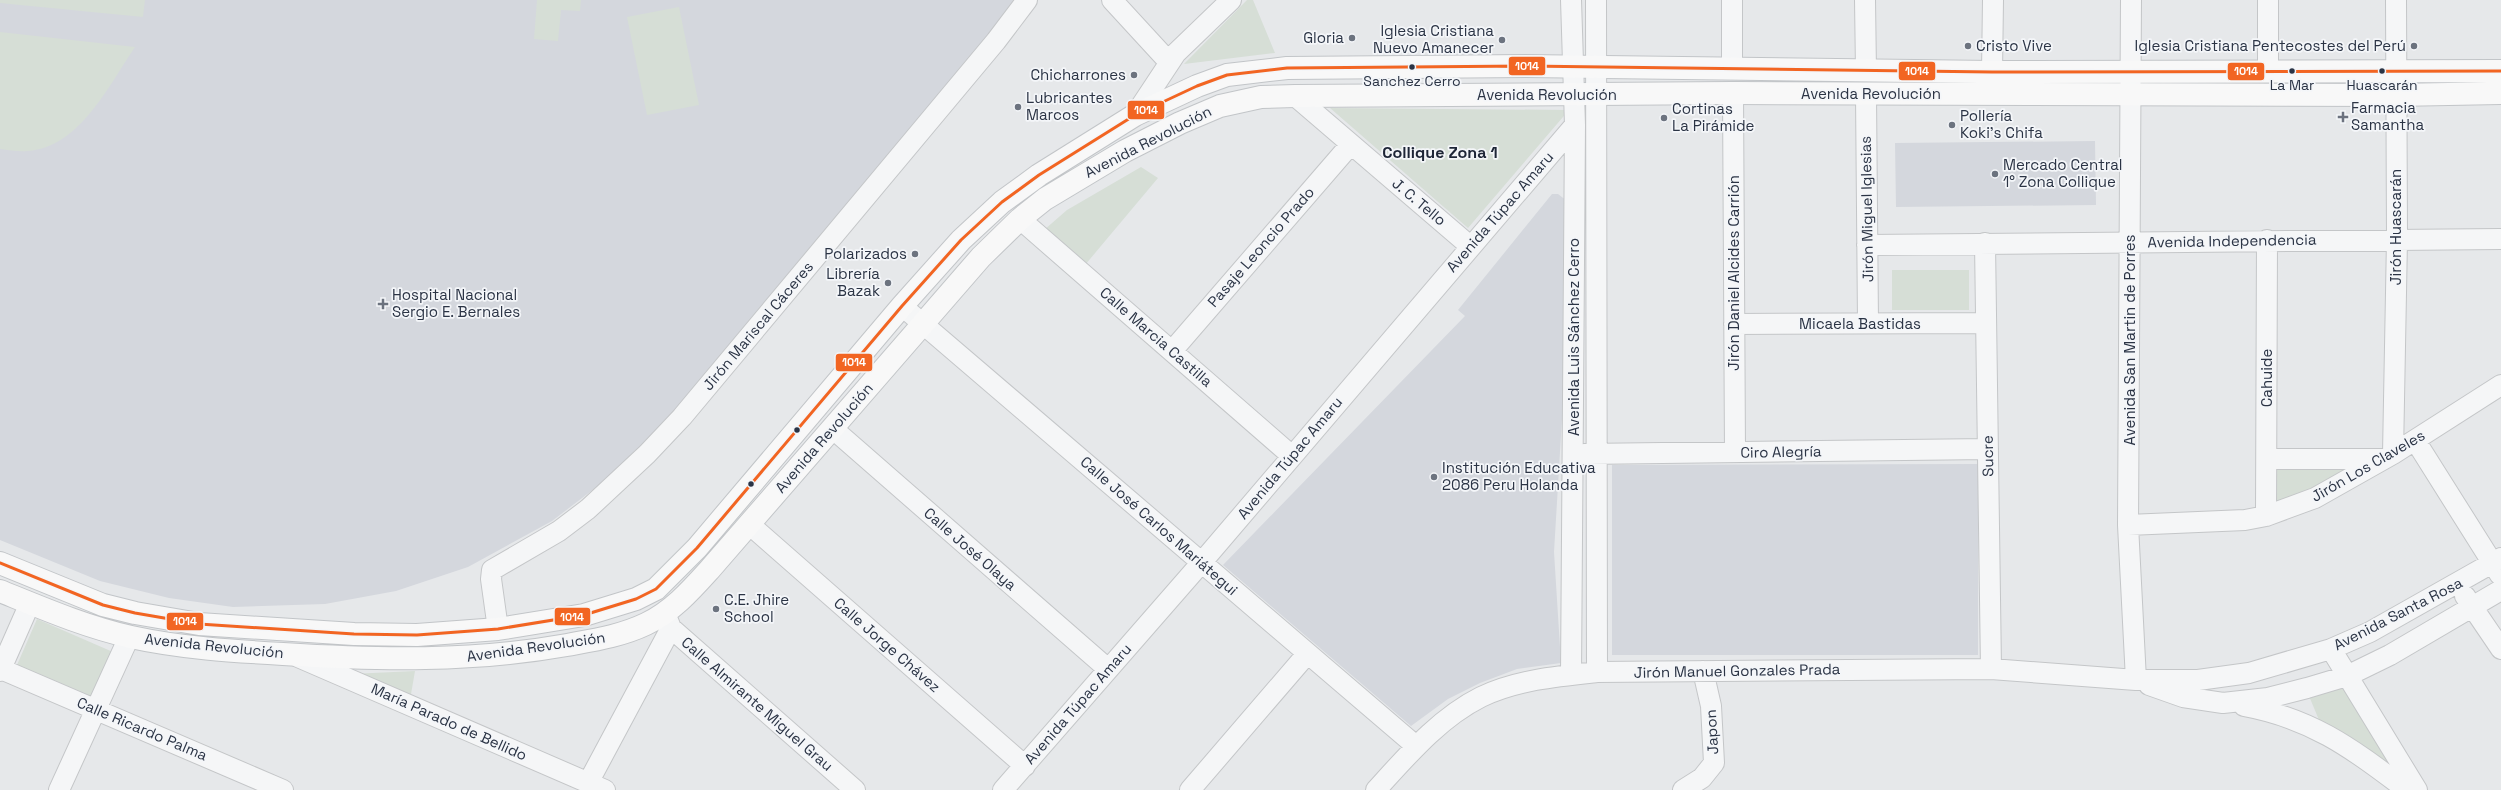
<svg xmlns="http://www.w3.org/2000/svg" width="2501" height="790" viewBox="0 0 2501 790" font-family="'Space Grotesk',sans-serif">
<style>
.built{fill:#d4d7dd}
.green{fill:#d6ded6}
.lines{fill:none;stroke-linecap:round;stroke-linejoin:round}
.minor-casing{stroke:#c4c6c8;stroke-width:22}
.major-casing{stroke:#c2c5c8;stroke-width:24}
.minor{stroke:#f5f6f7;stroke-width:20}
.major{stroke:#f8f8f8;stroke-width:22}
.bus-1-casing{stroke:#f4f6f9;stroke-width:6}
.bus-1{stroke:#f26522;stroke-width:3}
.poi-dot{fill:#6c737f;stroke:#f4f6f9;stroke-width:1.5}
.bus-dot{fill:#2b3445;stroke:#f4f6f9;stroke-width:1.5}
.labels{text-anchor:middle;stroke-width:3.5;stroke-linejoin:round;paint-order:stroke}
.bus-label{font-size:14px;fill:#2b3445;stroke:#f4f6f9}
.poi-label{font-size:15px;fill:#2b3445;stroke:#f4f6f9;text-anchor:start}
.street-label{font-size:15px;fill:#2b3445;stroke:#f4f6f9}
.neighbourhood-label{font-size:16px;font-weight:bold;fill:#1d2536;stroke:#f4f6f9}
.line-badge{stroke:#f4f6f9;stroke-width:1.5}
.badge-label{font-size:11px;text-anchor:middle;font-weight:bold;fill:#fff}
</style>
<rect width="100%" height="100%" fill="#e6e8ea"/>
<path class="built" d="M0 0H1020L681 406 620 469 552 521 468 567 396 591 325 604 233 607 169 598 100 581 0 540Z
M2095 141 2096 205 1896 207 1895 143Z
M1552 194H1558L1567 201 1563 402 1554 552 1561 663 1517 669 1480 683 1448 699 1411 726 1223 565 1465 316 1458 310Z
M1978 464V655H1612V465Z"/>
<path class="green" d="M0 0H145L143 17 0 3Z
M537 0H581L580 11 561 10 558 41 534 39Z
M1247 0H1253L1275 53 1184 64Z
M679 7 699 105 647 115 627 17Z
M0 32 135 47C109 85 80 147 28 151 19 152 9 150 0 149Z
M1330 108 1569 110 1468 228Z
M1141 167 1158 178 1085 265 1044 230 1067 210Z
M1892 270H1969V310H1892Z
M2275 466 2353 468 2276 507Z
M37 619 113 652 93 697 17 665Z
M415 671 410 700 351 674Z
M2345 685 2406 780 2358 742 2319 720 2309 696Z"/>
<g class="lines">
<g class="minor-casing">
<path id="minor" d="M1112 0 1169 62
M1596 0 1597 672
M1865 0 1866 71
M2131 0 2128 525 2136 680
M2268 0V71
M1732 68V0
M1992 72 1993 0
M1733 93 1735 452
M1866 95 1868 323
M1295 96 1470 246
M1135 115 1176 53 1231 0
M1020 219 1292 456
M1985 243 1991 669
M1867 245 2501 239
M902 306 1416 746
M1734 324 1986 323
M1172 351 1351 144
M832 428 1108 669
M2415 440 2500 575
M1584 454 1988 449
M2393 454 2397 239 2396 0
M2267 459H2383
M2266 516 2267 240
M749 524 1025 766
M2128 525 2245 520 2266 516 2315 498 2393 454 2501 385
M2465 596 2501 649
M665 613 671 628 855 790
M498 629 491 579 492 570 559 531 588 509 647 454 682 417 996 41 1027 0
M2331 649 2417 790
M298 657 605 790
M1 669 283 790
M0 671 30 603
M1571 675 1575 125 1571 0
M2149 685 2183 697 2223 703 2268 698 2307 688 2347 676 2390 655 2501 590
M2244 706C2314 719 2352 749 2407 790
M588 783 671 628
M59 790 129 637
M1003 790 1202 562 1575 125
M1190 790 1307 654
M1376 790C1407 756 1439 718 1481 697 1516 680 1559 676 1597 672L1991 669 2136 680H2198L2249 673 2331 649 2370 632 2501 558
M1683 790 1702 778 1714 763 1711 706 1703 671"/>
</g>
<g class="major-casing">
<path id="major" d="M0 563 103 605 135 613 199 624 354 634 417 635 498 629 584 615 636 599 656 589 697 548 902 306 961 240 1002 202 1039 175 1135 115 1197 86 1227 75 1287 68 1526 66 1992 72 2501 71
M0 591C42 608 86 627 131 637 181 648 232 651 283 654 378 660 472 662 567 645 594 640 621 636 646 624 673 611 692 589 711 568L981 257 1020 219 1045 199 1125 151 1180 123 1220 106 1261 97 1295 96 1733 93 2396 95 2501 93"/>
</g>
<use href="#minor" class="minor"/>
<use href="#major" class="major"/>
<g class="bus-1-casing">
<path id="bus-1" d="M0 563 103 605 135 613 199 624 354 634 417 635 498 629 584 615 636 599 656 589 697 548 902 306 961 240 1002 202 1039 175 1135 115 1197 86 1227 75 1287 68 1526 66 1992 72 2501 71"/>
</g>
<use href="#bus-1" class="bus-1"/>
</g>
<g class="poi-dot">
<circle cx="1352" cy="38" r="4"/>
<circle cx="1502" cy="40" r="4"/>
<circle cx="1968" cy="46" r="4"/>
<circle cx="2414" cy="46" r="4"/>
<circle cx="1134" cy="75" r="4"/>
<circle cx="1018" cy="107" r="4"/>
<path d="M2341 111h4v4h4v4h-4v4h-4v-4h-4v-4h4z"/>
<circle cx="1664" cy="118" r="4"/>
<circle cx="1952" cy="125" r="4"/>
<circle cx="1995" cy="174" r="4"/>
<circle cx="915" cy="254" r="4"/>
<circle cx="888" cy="283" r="4"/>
<path d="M381 298h4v4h4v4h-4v4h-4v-4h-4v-4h4z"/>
<circle cx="1434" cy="477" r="4"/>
<circle cx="716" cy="609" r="4"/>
</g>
<g class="bus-dot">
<circle cx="1412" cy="67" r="3.5"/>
<circle cx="2292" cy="71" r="3.5"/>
<circle cx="2382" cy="71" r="3.5"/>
<circle cx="797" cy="430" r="3.5"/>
<circle cx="751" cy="484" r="3.5"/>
</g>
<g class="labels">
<g class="bus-label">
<text x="1412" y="86">Sanchez Cerro</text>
<text x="2292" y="90">La Mar</text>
<text x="2382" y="90">Huascarán</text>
</g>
<g class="poi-label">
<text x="1494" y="36" text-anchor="end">Iglesia Cristiana<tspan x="1494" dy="17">Nuevo Amanecer</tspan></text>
<text x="1344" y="43" text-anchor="end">Gloria</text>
<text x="1976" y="51">Cristo Vive</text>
<text x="2406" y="51" text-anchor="end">Iglesia Cristiana Pentecostes del Perú</text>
<text x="1126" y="80" text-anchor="end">Chicharrones</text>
<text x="1026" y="103">Lubricantes<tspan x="1026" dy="17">Marcos</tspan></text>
<text x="2351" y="113">Farmacia<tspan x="2351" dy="17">Samantha</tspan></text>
<text x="1672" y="114">Cortinas<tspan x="1672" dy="17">La Pirámide</tspan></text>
<text x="1960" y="121">Pollería<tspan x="1960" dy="17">Koki's Chifa</tspan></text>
<text x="2003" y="170">Mercado Central<tspan x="2003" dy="17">1° Zona Collique</tspan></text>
<text x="907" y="259" text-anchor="end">Polarizados</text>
<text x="880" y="279" text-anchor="end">Librería<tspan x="880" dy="17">Bazak</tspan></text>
<text x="392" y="300">Hospital Nacional<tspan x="392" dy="17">Sergio E. Bernales</tspan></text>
<text x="1442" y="473">Institución Educativa<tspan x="1442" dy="17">2086 Peru Holanda</tspan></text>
<text x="724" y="605">C.E. Jhire<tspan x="724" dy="17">School</tspan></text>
</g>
<g class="street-label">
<text x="1871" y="99">Avenida Revolución</text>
<text x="1547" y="100">Avenida Revolución</text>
<text transform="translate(1148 142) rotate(-27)" y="5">Avenida Revolución</text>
<text transform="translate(1419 202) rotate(40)" y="5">J. C. Tello</text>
<text transform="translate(1867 209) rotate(-91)" y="5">Jirón Miguel Iglesias</text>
<text transform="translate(1500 212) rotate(-49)" y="5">Avenida Túpac Amaru</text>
<text transform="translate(2396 227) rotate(-90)" y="5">Jirón Huascarán</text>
<text transform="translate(2232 241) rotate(-1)" y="5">Avenida Independencia</text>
<text transform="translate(1261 247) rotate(-49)" y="5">Pasaje Leoncio Prado</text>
<text transform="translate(1734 273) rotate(-90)" y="5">Jirón Daniel Alcides Carrión</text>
<text x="1860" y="329">Micaela Bastidas</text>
<text transform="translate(758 326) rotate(-50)" y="5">Jirón Mariscal Cáceres</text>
<text transform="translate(1156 337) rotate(41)" y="5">Calle Marcia Castilla</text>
<text transform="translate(1574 337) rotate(-90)" y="5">Avenida Luis Sánchez Cerro</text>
<text transform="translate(2130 340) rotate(-90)" y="5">Avenida San Martin de Porres</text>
<text transform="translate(2267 378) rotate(-90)" y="5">Cahuide</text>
<text transform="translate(824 438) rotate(-49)" y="5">Avenida Revolución</text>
<text transform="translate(1781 452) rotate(-1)" y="5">Ciro Alegría</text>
<text transform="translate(1988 456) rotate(-91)" y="5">Sucre</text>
<text transform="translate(1290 458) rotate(-50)" y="5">Avenida Túpac Amaru</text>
<text transform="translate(2368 466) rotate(-30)" y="5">Jirón Los Claveles</text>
<text transform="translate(1159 526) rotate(41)" y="5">Calle José Carlos Mariátegui</text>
<text transform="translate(970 549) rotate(41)" y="5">Calle José Olaya</text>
<text transform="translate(2398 614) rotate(-27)" y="5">Avenida Santa Rosa</text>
<text transform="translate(887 645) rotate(41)" y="5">Calle Jorge Chávez</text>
<text transform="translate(214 646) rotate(6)" y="5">Avenida Revolución</text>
<text transform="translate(536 647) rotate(-8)" y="5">Avenida Revolución</text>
<text transform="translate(1737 671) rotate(-1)" y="5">Jirón Manuel Gonzales Prada</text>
<text transform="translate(757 704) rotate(41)" y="5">Calle Almirante Miguel Grau</text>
<text transform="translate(1078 704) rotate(-49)" y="5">Avenida Túpac Amaru</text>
<text transform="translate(449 722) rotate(24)" y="5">María Parado de Bellido</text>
<text transform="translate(142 729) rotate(23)" y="5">Calle Ricardo Palma</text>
<text transform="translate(1712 732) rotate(-93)" y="5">Japon</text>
</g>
<g class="neighbourhood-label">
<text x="1440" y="158">Collique Zona 1</text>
</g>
</g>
<g class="line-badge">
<rect x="1508" y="56" width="38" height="20" rx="4" fill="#f26522"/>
<rect x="1898" y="61" width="38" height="20" rx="4" fill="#f26522"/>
<rect x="2227" y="62" width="38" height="19" rx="4" fill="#f26522"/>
<rect x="1127" y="100" width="38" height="20" rx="4" fill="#f26522"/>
<rect x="835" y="353" width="38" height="19" rx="4" fill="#f26522"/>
<rect x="554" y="607" width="37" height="19" rx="4" fill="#f26522"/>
<rect x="166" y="612" width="38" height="19" rx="4" fill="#f26522"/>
</g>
<g class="badge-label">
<text x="1527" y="70">1014</text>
<text x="1917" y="75">1014</text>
<text x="2246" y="75">1014</text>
<text x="1146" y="114">1014</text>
<text x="854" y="366">1014</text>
<text x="572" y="621">1014</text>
<text x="185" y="625">1014</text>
</g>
</svg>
